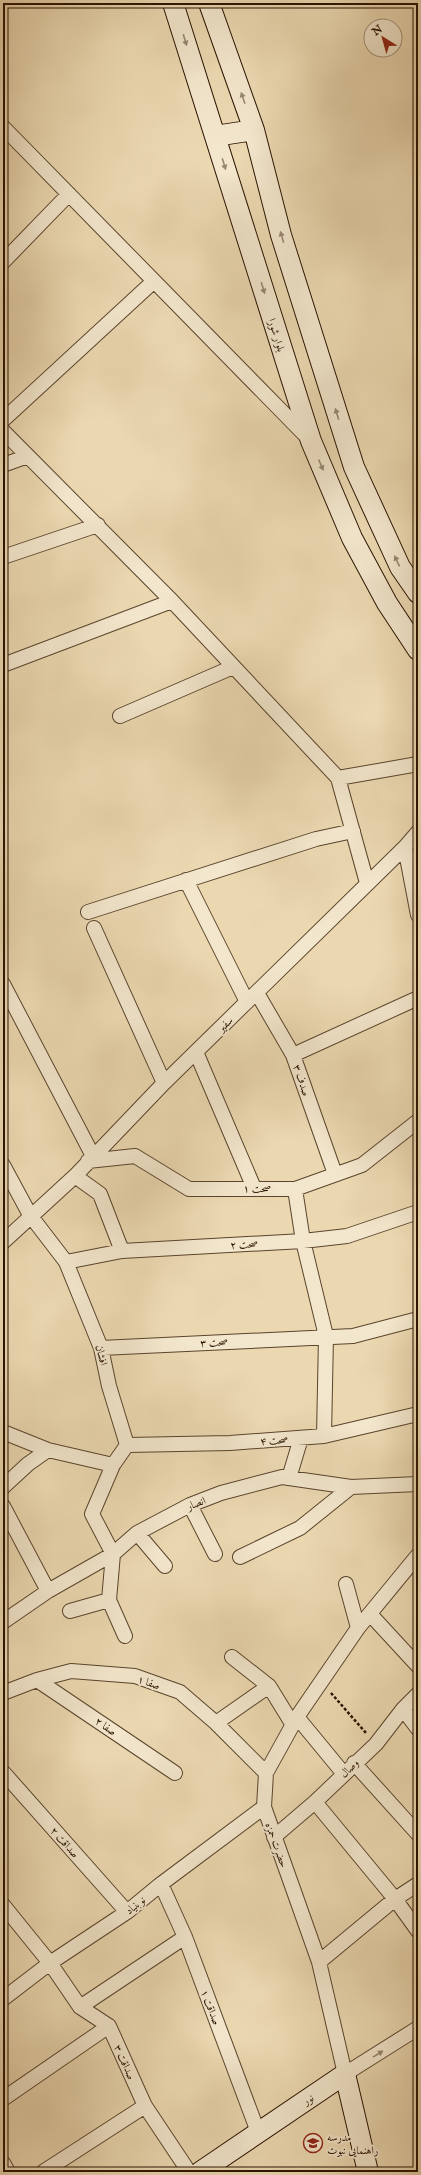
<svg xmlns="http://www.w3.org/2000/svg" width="421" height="2175" viewBox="0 0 421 2175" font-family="'IM FELL English',Amiri,serif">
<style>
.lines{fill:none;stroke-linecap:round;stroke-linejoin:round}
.minor-casing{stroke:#5a442c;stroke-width:16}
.secondary-casing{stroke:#2a1200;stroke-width:22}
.path{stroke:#2a1200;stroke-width:2.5;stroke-dasharray:3 2;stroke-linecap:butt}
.minor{stroke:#f2e6cc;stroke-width:14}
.secondary{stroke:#f2e6cc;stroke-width:20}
.oneway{fill:#988770}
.labels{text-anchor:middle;stroke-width:3.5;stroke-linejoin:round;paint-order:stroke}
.street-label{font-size:11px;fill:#2a1200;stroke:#f2e6cc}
.poi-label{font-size:11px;fill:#2a1200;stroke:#f2e6cc;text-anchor:start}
</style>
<rect width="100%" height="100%" fill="#ebd8b1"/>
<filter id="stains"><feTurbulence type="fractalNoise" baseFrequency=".005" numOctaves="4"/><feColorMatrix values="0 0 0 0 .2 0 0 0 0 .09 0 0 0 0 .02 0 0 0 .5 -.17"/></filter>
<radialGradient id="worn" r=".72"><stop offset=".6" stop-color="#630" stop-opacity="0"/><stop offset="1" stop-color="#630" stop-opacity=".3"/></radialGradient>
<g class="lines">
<g class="minor-casing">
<path id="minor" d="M3 127 308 438
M3 262 69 194
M3 420 154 281
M3 431 172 601 338 778 418 764
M3 465 28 456
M3 557 98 525
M3 665 172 601
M120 716 233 667
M338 778 367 883
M405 847 418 915
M186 880 247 1002
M88 912 316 839 353 831
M94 928 164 1083
M3 984 93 1156
M257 993 293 1055 335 1174
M196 1052 254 1188
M293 1055 418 998
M88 1161 135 1156 189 1189H295L362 1165 418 1121
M3 1165 30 1215 66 1262 101 1348 109 1386 127 1445 113 1465 92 1514 113 1554 109 1600 125 1636
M75 1176 100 1194 122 1251
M295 1189 303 1241 326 1336 324 1436
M3 1242 75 1176 164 1083 405 847 418 832
M66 1262 122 1251 303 1241 347 1236 418 1212
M101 1348 353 1336 418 1319
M3 1432 48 1450 113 1465
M127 1445 230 1443 324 1436 418 1414
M289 1478 301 1438
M3 1487 28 1464 48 1450
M190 1505 215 1554
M3 1506 48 1591
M137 1533 165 1566
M418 1555 358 1628 297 1717 266 1773 264 1807 319 1962 345 2074 418 2028
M240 1557 300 1528 351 1487
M346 1584 358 1628
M70 1611 109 1600
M370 1614 418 1666
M3 1622 48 1591 113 1554 137 1533 190 1505 221 1493 282 1477 351 1487 418 1484
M232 1657 269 1686 293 1725
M37 1680 175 1773
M3 1693 37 1680 71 1671 135 1676 180 1692 216 1723 266 1773
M403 1709 418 1729
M297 1717 344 1774
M216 1723 269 1686
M354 1763 418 1834
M3 1772 127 1912
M315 1802 395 1899 418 1931
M274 1837 315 1802 376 1744 403 1709 418 1694
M161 1884 185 1937 258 2132
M3 1905 50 1963 80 2007 109 2026 145 2106 189 2172
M319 1962 395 1899 418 1884
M3 1999 50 1963 127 1912 161 1884 264 1807
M80 2007 185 1937
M3 2099 109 2026
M3 2163 8 2172
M43 2172 145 2106"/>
</g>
<g class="secondary-casing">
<path id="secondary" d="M173 3 311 441 352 538 387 603 418 650
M209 3 254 130 281 235 354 467 400 567 418 593
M215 136 254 130
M200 2172 345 2074 368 2172"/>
</g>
<path class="path" d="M331 1693 366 1733"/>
<use href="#minor" class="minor"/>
<use href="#secondary" class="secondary"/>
</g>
<defs><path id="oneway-solid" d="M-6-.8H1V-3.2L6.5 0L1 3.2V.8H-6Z"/></defs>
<g class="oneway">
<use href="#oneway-solid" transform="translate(185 40) rotate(73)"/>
<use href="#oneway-solid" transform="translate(243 98) rotate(-109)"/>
<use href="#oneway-solid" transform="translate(224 164) rotate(73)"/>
<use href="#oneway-solid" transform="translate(282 237) rotate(-106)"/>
<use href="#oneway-solid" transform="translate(263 288) rotate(73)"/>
<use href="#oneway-solid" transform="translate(337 414) rotate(-107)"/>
<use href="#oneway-solid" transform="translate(321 465) rotate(67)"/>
<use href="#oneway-solid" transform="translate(397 561) rotate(-115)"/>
<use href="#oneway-solid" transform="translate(378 2054) rotate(-32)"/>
</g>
<defs>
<g id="school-ring" transform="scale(1)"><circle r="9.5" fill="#f2e6cc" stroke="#8f2418" stroke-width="1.5"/><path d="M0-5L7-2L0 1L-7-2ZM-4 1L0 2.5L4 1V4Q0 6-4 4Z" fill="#8f2418"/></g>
</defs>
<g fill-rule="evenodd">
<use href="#school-ring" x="313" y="2143"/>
</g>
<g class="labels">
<g class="street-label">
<text transform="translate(277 335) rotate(73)" y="4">بلوار شورا</text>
<text transform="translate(225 1024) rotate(-45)" y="4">سفیر</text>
<text transform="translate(302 1080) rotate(71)" y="4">صدف ۳</text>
<text x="257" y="1192">صحت ۱</text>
<text transform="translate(244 1244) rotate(-3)" y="4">صحت ۲</text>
<text transform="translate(214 1342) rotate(-3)" y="4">صحت ۳</text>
<text transform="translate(102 1355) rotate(75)" y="4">افشان</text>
<text transform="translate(274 1440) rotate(-4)" y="4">صحت ۴</text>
<text transform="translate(196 1503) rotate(-22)" y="4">انصار</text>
<text transform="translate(149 1682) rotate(19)" y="4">صفا ۱</text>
<text transform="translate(106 1726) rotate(34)" y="4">صفا ۲</text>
<text transform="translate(349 1768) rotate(-45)" y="4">وصال</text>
<text transform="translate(65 1842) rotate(48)" y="4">صداقت ۲</text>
<text transform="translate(277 1845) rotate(70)" y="4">حضرت حمزه</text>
<text transform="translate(135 1905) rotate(-39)" y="4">نوبنیاد</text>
<text transform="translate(211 2007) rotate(69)" y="4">صداقت ۱</text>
<text transform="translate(125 2062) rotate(66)" y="4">صداقت ۳</text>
<text transform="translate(308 2099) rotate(-33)" y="4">نور</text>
</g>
<g class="poi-label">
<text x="327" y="2141">مدرسه<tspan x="327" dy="13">راهنمایی نبوت</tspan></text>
</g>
</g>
<rect width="421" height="2175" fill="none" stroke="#ebd8b1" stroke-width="16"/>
<rect x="4" y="4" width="413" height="2167" fill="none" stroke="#2a1200" stroke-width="2"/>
<rect x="8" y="8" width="405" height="2159" fill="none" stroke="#2a1200"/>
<g transform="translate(383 38) rotate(323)"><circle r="19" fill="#f2e6cc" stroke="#a2917a"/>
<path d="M0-3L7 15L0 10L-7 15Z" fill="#8f2418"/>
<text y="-6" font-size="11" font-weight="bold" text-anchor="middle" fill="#2a1200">N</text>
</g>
<rect width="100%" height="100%" filter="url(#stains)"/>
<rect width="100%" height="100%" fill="url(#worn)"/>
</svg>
